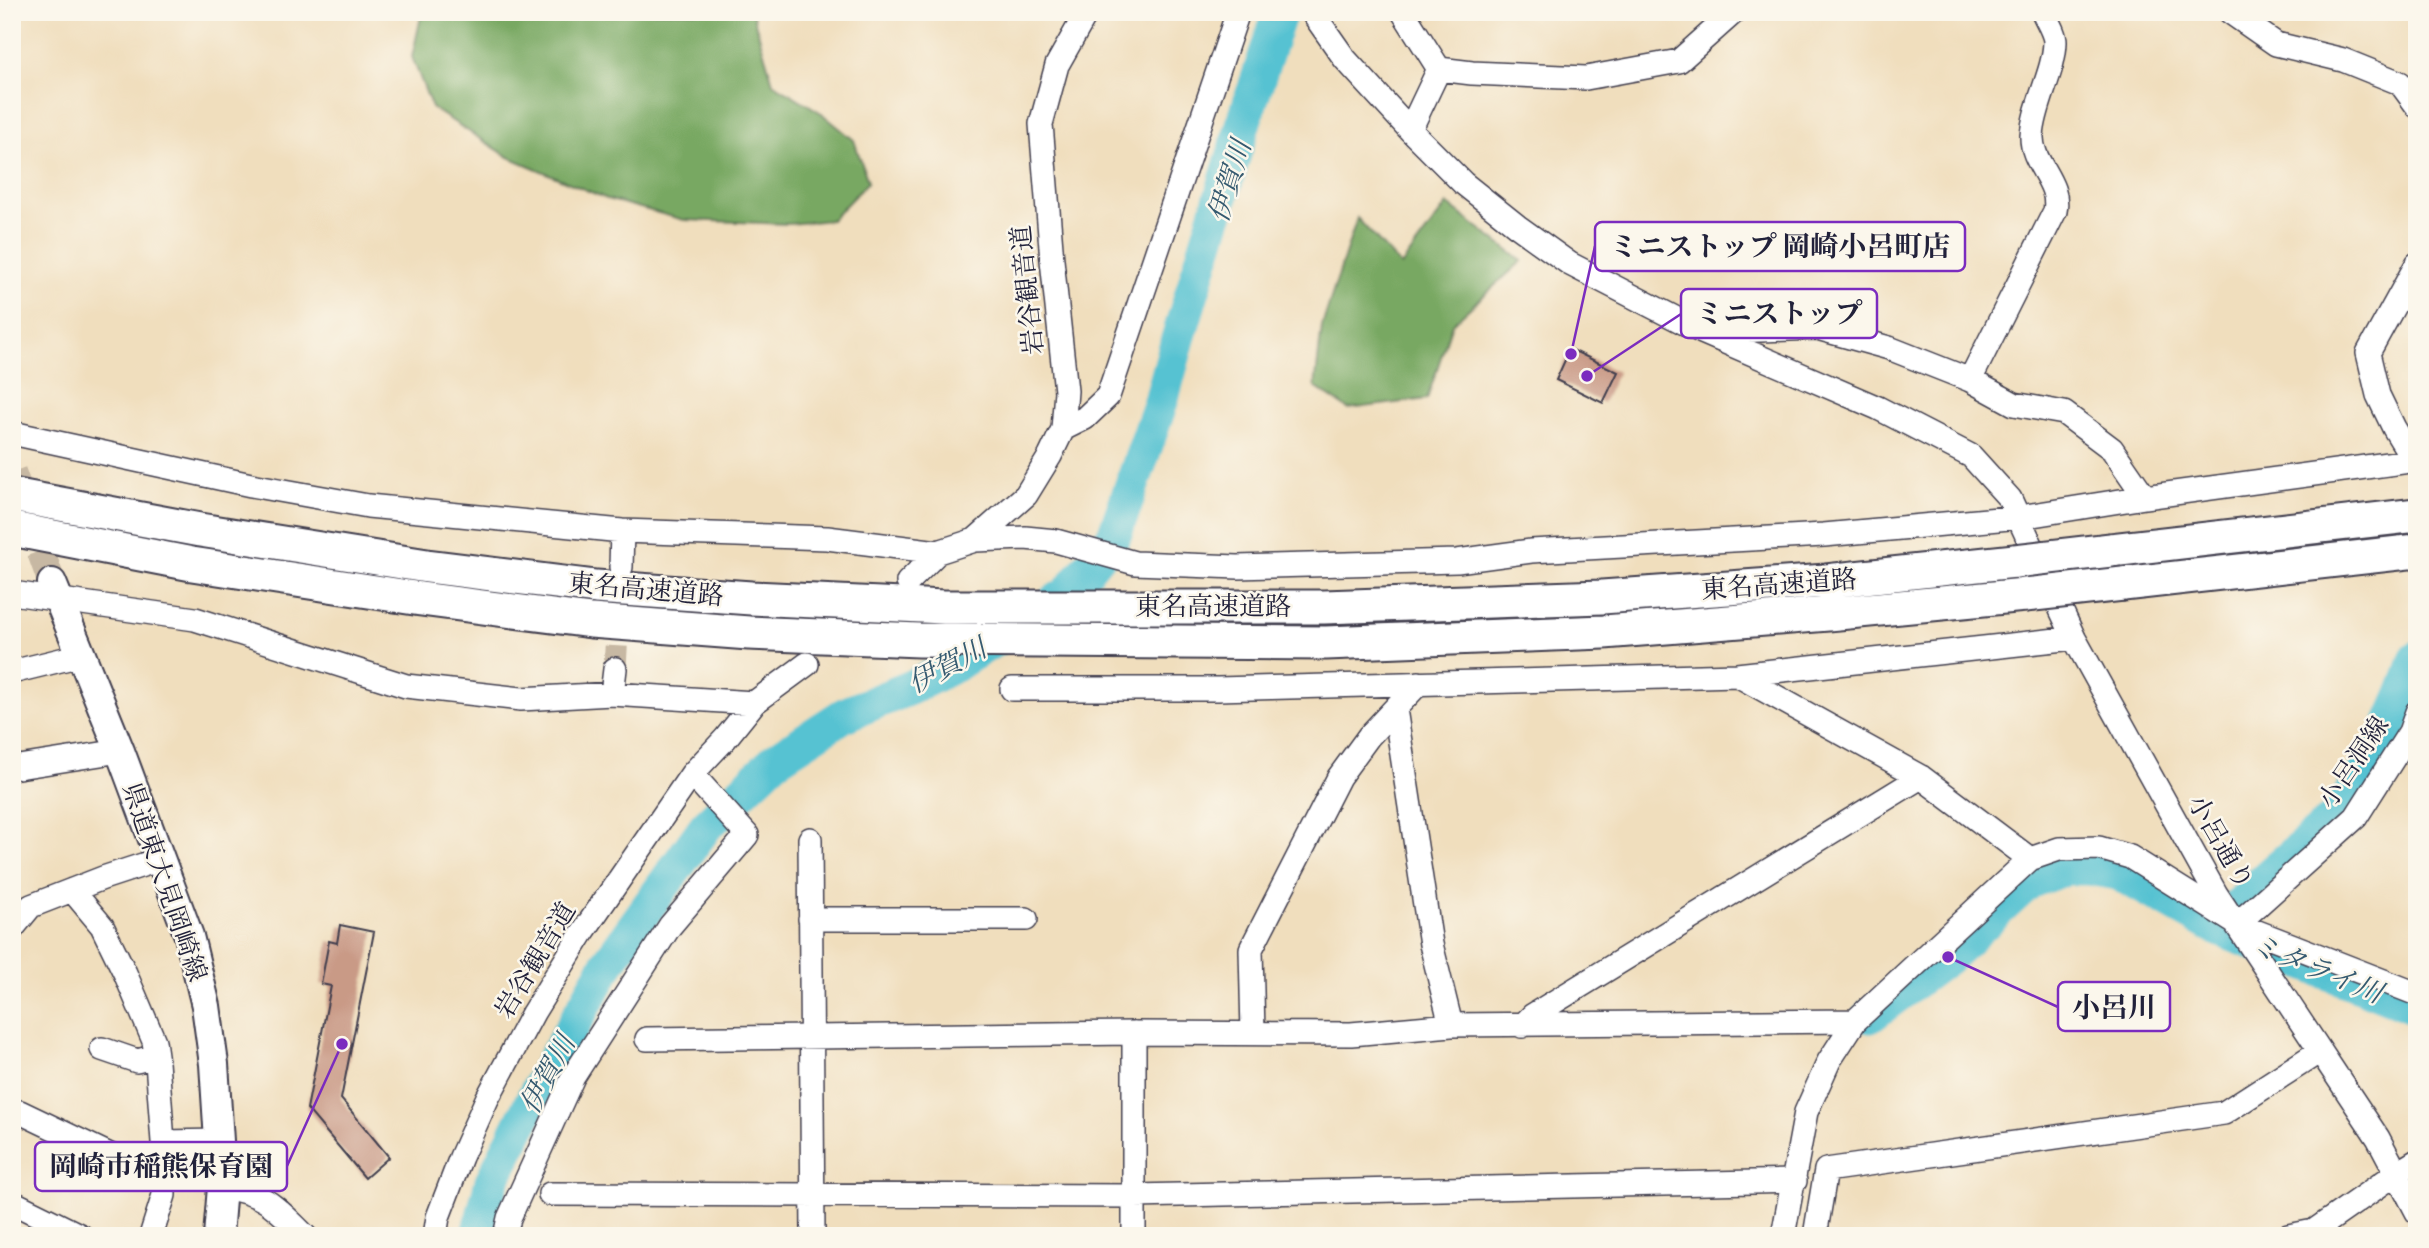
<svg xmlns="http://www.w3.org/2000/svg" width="2429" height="1248" viewBox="0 0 2429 1248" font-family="Vollkorn,'Noto Serif JP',serif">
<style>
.forest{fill:#78a862;stroke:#4d654e;stroke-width:2}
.water{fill:#57c2d2;stroke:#3c7286;stroke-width:2}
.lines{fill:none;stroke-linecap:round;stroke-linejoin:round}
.river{stroke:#57c2d2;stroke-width:35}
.building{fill:#c99a86}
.minor-tunnel{stroke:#c7b8a3;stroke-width:23;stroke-dasharray:23 11;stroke-linecap:butt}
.major-tunnel{stroke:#c7b8a3;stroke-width:28;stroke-dasharray:28 14;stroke-linecap:butt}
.minor-casing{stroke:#413e4e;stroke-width:26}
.major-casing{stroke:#413e4e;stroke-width:32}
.highway-casing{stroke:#413e4e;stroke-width:37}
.minor{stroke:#fff;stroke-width:23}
.major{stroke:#fff;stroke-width:28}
.highway{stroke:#fff;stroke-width:33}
.highway-bridge-casing{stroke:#413e4e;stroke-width:37;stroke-linecap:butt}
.highway-bridge{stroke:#fff;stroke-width:33}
.labels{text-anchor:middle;stroke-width:5;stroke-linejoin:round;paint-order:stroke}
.street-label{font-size:26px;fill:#22223b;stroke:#fbf7ec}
.water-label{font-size:28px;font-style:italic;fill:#355a70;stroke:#fbf7ec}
.leader{fill:none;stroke:#7b2cbf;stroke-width:2.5}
.callout-dot{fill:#7b2cbf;stroke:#fbf7ec;stroke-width:2.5}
.callout{fill:#fbf7ec;stroke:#7b2cbf;stroke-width:2.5}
.callout-label{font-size:28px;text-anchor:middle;font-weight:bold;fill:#22223b}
</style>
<rect width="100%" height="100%" fill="#fbf7ec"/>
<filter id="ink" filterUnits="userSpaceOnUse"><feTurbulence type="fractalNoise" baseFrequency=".0143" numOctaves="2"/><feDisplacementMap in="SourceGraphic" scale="14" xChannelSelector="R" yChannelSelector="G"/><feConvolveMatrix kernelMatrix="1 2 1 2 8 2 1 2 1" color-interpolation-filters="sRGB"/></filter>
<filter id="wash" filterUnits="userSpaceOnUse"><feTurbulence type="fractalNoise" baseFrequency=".00686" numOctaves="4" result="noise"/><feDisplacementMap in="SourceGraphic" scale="28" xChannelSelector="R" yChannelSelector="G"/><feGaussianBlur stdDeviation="1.57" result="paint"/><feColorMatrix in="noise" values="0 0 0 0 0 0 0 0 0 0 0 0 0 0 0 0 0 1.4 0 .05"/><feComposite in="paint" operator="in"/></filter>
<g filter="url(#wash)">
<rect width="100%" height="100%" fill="#f0debd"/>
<path class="forest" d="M422 12H752L773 83 820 112 854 140 868 182 831 220 789 224 684 220 607 199 509 157 432 108 412 57Z
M1447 204 1522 261 1452 324 1427 399 1348 409 1315 387 1322 326 1357 218 1401 266Z"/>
<path class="water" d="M2417 636V698L2396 764 2355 798 2392 736Z"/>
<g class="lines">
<path class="river" d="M2216 928 2268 876 2336 817 2380 750 2405 692 2417 658
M1870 1016 1948 957 2029 882 2066 868H2089L2118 873 2216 928 2417 1008
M478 1236 492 1181 542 1081 610 960 706 826 775 760 844 715 912 687 953 666 1067 594 1114 536 1160 405 1178 339 1245 118 1280 12"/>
</g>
<g id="blocks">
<path class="building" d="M1570 349 1618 372 1603 403 1556 380Z
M340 925 374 932 341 1099 389 1157 365 1178 307 1109 331 986 321 984 329 941 337 943Z"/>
</g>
</g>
<g filter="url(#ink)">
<use href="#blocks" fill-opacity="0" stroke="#413e4e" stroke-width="2"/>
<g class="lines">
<path class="minor-tunnel" d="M615 669 620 574"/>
<path class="major-tunnel" d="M12 472 52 583"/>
<g class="minor-casing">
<path id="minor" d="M1312 12 1345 59 1410 130 1463 183 1517 226 1570 264 1702 332 1878 408 1971 456 2010 499 2074 638 2216 894 2378 1138 2417 1212
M1403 12 1439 69
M2230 12 2276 44 2343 60 2400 83 2417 106
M1439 69 1472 73 1586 78 1679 61 1734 12
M1410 130 1439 69
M1708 332 1817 328 1889 348 1970 380 2014 404 2064 413 2112 449 2145 497
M1970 380 2055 211C2061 182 2031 164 2032 136 2034 104 2054 73 2055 42 2055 33 2047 21 2043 12
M1063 429 1085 418 1108 396 1238 12
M12 433 251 485 368 506 622 531 827 538 938 552 975 540 1025 538 1056 541 1135 563 1238 567 1457 561 1531 551 1824 535 2020 517 2145 497 2417 460
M2414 461 2394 428 2378 395 2368 353 2417 264
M975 540 1026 495 1050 456 1063 429 1066 391 1052 260 1041 124 1057 65 1087 12
M621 567 622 531
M908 582 938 552
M12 593 195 619 406 686 521 699 612 694 754 703
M12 672 81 655
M1737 675 1921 777 2030 859
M1012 689H1218L1737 675 2074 638
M612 694 615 669
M1395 709 1431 944 1451 1025
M12 768 120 751
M810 839 813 1236
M72 890 102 926 125 973 154 1041 157 1062 163 1142 164 1195 151 1236
M810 919H1026
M2237 924 2356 817 2410 732 2417 712
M12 929 31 906 103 878 161 859
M1522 1026 1533 1015 1921 777
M1134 1033V1236
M1253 1033 1251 949 1339 777 1369 736 1419 683
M647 1039 1134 1033 1351 1034 1451 1025 1855 1021
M102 1049 137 1061 156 1056
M20 1112 162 1180
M163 1142 219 1141
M222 1187C263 1192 276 1207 305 1236
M550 1194 1135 1196 1795 1181
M12 1202 81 1236
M435 1236 438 1217 461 1157 487 1099 533 1013 583 932 692 774 725 739 754 703 807 664
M505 1236 509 1218 573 1077 670 926 747 835 692 774
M1783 1236 1806 1112 1829 1061 1855 1021 2030 859 2059 849 2099 848 2130 857 2237 924 2417 994
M1815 1236 1826 1170 2224 1113 2320 1051
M2288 1236 2314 1231 2397 1173 2417 1161"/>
</g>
<g class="major-casing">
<path id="major" d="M52 583 120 751 189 936 206 1006 214 1064 222 1187 218 1236"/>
</g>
<g class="highway-casing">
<path id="highway" d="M12 495 200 530 427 566 596 587 751 598 944 607H1324L1602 597 1826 581 2015 561
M12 529 192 564 421 599 591 621 749 633 919 640 1326 643 1604 632 1828 614 2025 595
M2111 550 2417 515
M2123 584 2417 551"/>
</g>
<use href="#minor" class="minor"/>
<use href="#major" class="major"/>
<use href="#highway" class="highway"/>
<g class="highway-bridge-casing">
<path id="highway-bridge" d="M2015 561 2111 550
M2025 595 2123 584"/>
</g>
<use href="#highway-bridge" class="highway-bridge"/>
</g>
</g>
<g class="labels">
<g class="street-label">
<text transform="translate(1027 290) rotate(-96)" y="9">岩谷観音道</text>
<text transform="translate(1779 584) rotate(-4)" y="9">東名高速道路</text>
<text transform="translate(646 589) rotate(5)" y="9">東名高速道路</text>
<text x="1213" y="615">東名高速道路</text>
<text transform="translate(2353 762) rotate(-56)" y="9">小呂洞線</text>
<text transform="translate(2221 842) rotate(60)" y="9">小呂通り</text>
<text transform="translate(165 882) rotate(71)" y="9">県道東大見岡崎線</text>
<text transform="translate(535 960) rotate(-59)" y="9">岩谷観音道</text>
</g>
<g class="water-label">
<text transform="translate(1229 181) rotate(-73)" y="10">伊賀川</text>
<text transform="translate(947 665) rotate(-28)" y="10">伊賀川</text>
<text transform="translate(2317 968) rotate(22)" y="10">ミタライ川</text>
<text transform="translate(547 1074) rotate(-62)" y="10">伊賀川</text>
</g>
</g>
<path class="leader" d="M1571 354L1595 246M1587 376L1681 314M1948 957L2058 1007M342 1044L287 1166"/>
<g class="callout-dot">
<circle cx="1571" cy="354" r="7"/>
<circle cx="1587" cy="376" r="7"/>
<circle cx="1948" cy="957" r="7"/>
<circle cx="342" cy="1044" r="7"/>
</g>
<g class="callout">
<rect x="1595" y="222" width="370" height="49" rx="7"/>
<rect x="1681" y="289" width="196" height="49" rx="7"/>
<rect x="2058" y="982" width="112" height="49" rx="7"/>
<rect x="35" y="1142" width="252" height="49" rx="7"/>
</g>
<g class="callout-label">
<text x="1780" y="256">ミニストップ 岡崎小呂町店</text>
<text x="1779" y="323">ミニストップ</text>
<text x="2114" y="1017">小呂川</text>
<text x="161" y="1176">岡崎市稲熊保育園</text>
</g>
<rect width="2429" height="1248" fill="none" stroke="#fbf7ec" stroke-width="42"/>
</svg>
